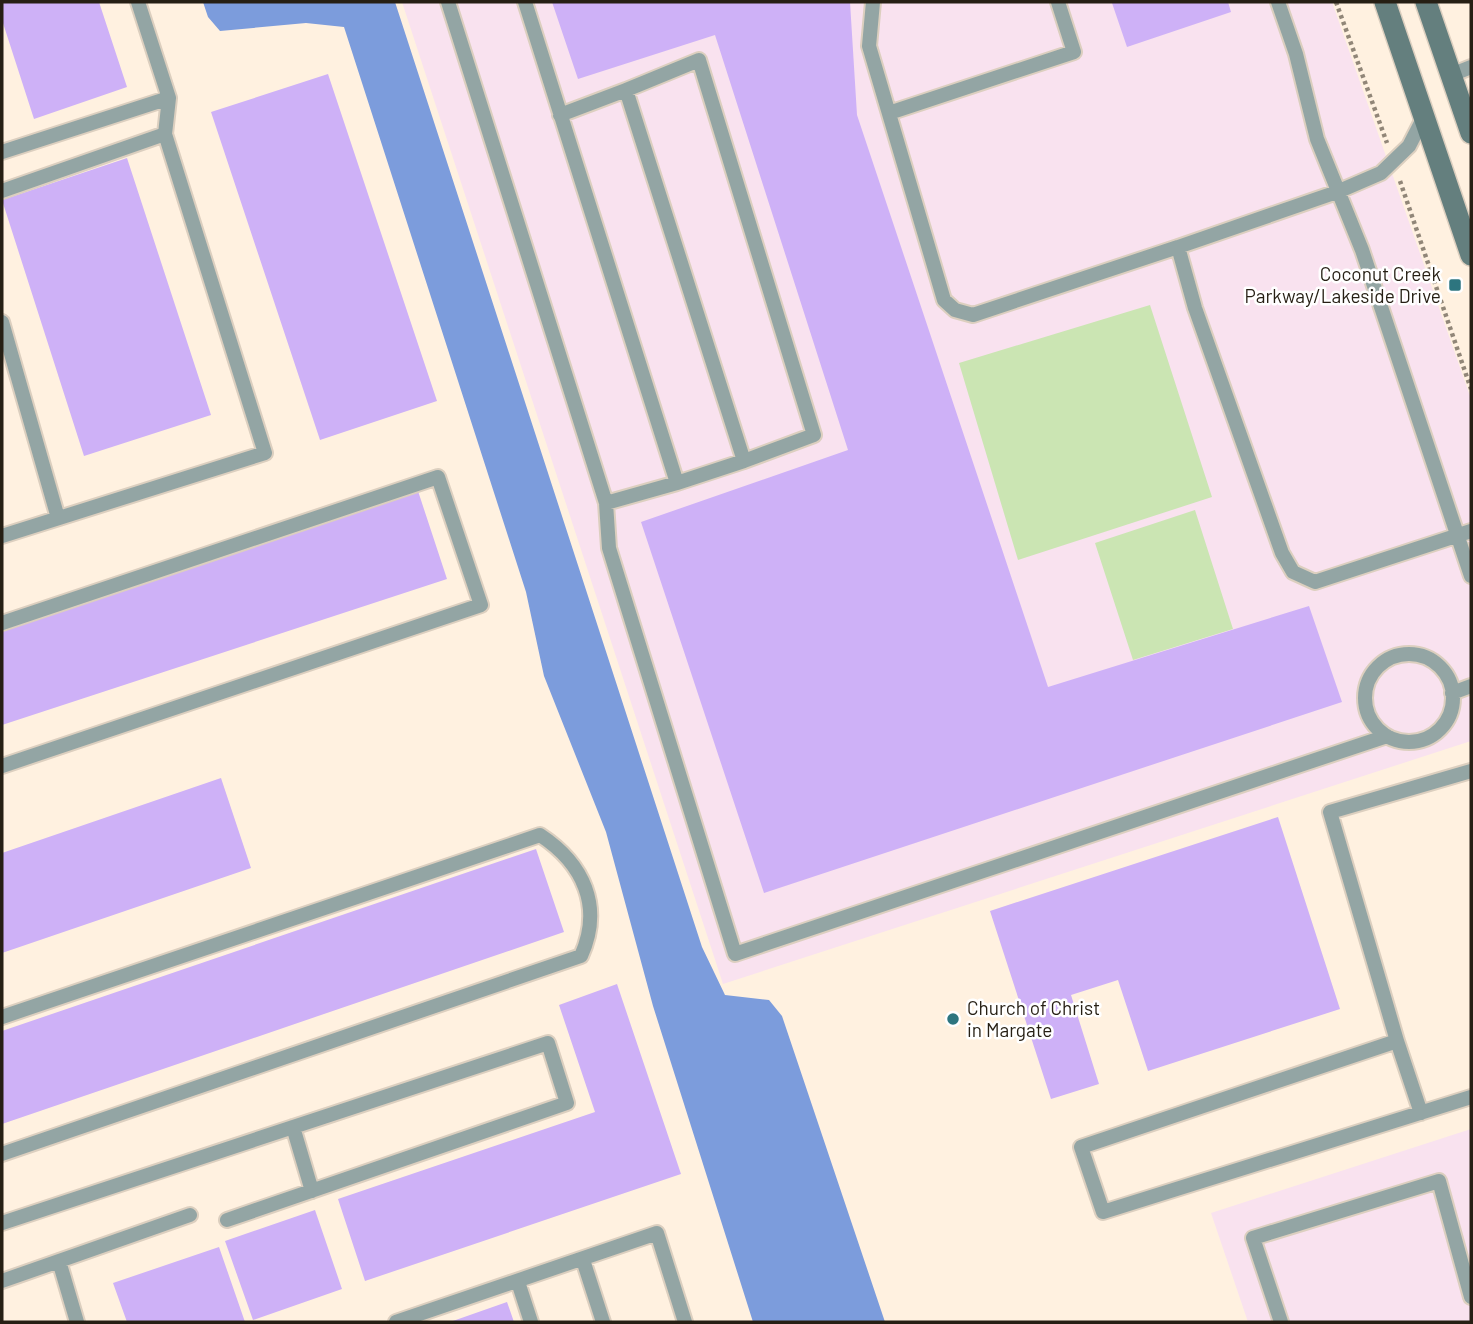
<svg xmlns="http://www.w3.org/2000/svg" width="1473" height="1324" viewBox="0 0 1473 1324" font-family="Barlow,sans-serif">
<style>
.commercial{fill:#f9e2ef}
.green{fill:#cbe5b3}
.water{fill:#7c9cdc}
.building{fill:#ceb1f7}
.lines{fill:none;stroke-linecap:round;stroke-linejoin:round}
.lane-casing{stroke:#dccfbf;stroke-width:18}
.secondary-casing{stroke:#dccfbf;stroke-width:24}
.path{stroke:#918678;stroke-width:4.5;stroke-dasharray:3.5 3.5;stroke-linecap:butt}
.lane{stroke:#93a5a4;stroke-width:14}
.secondary{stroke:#647f7e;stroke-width:21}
.poi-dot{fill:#2d757f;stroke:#fff;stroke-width:2.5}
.labels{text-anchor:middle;stroke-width:5;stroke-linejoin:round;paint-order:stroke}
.poi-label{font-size:19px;fill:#261f14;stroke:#fff;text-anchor:end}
</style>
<rect width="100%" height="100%" fill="#fff1e0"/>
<path class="commercial" d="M402 2H1332L1471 399V741L723 984Z
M1471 1129V1322H1248L1211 1213Z"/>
<path class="green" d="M1150 305 1212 497 1018 560 959 363Z
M1195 510 1233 629 1133 660 1095 543Z"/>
<path class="water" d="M203 2H395L702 947 725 995 769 1000 782 1016 885 1322H753L653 1006 606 832 544 676 526 592 344 27 306 23 220 31 208 17Z"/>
<path class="building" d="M2 2H99L127 87 34 119 2 20Z
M552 2H850L857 115 1048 687 1309 606 1342 702 764 893 641 522 848 450 715 35 578 79Z
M1116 2H1228L1231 12 1127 47 1112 3Z
M328 74 437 401 320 440 211 112Z
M127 158 211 415 84 456 2 200Z
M418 491 447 579 2 725V628Z
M221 778 251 868 2 953V853Z
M1278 817 1340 1009 1148 1071 1118 980 1071 995 1099 1084 1051 1099 990 911Z
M536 849 564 932 2 1124V1031Z
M617 984 681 1174 365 1281 338 1199 595 1112 559 1005Z
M315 1210 342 1289 253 1320 225 1241Z
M219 1247 245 1322H127L113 1283Z
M507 1302 514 1322H450Z"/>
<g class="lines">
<g class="lane-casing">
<path id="lane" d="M448 2 606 503 609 548 735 954 1387 736
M525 2 677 483 606 503
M873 2 869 46 944 300 955 310 973 315 1178 247 1195 308 1282 553 1293 572 1315 582 1471 531
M1278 2 1296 54 1317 139 1362 250 1471 576
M1451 75 1471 67
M626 90 699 60 814 435 744 461
M889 113 1074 52 1058 2
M560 115 626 90 744 461 677 483
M2 152 169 98
M2 191 165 134
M1178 247 1337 192 1381 173 1409 146 1424 117
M2 322 58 518
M2 536 265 453 165 134 169 98 138 2
M2 623 438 477 481 605 2 766
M1365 698a44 44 0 1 1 88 0a44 44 0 1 1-88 0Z
M1452 693 1471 686
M1471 771 1330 812 1397 1041 1081 1147 1103 1212 1471 1097
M2 1017 540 835C584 864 603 907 581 956L2 1154
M1397 1041 1421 1113
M293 1127 312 1191
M2 1223 548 1043 567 1103 227 1220
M583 1260 603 1322
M59 1261 77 1322
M2 1281 190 1215
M518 1282 531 1322
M396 1322 657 1233 685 1322
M1281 1322 1253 1238 1439 1181 1471 1297"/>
</g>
<g class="secondary-casing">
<path id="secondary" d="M1385 2 1471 255
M1426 2 1471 133"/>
</g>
<path class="path" d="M1336 2 1387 143
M1400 181 1471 389"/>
<use href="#lane" class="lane"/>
<use href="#secondary" class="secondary"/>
</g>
<g class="poi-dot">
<rect x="1448" y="278" width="14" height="14" rx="3.5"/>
<circle cx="953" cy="1019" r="7"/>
</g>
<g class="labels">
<g class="poi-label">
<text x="1441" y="281">Coconut Creek<tspan x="1441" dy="22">Parkway/Lakeside Drive</tspan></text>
<text x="967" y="1015" text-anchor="start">Church of Christ<tspan x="967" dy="22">in Margate</tspan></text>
</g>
</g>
<rect width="1473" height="1324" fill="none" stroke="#261f14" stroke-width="7"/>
</svg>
